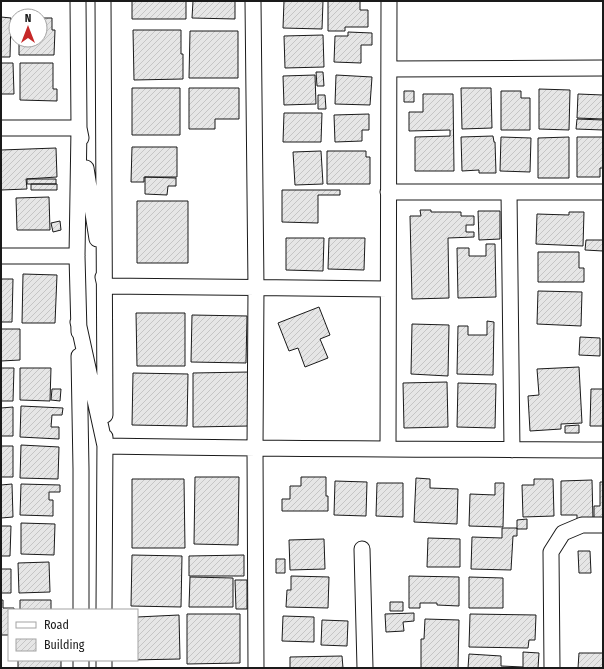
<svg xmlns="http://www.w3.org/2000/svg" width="604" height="669" viewBox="0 0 604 669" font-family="'Fira Sans Condensed',sans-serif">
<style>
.building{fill:url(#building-hatch);stroke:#1a1a1a}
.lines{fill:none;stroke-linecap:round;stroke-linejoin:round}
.minor-casing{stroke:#1a1a1a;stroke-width:17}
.minor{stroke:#fff;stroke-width:15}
</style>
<defs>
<pattern id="building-hatch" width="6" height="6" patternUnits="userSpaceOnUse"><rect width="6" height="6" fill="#e6e6e6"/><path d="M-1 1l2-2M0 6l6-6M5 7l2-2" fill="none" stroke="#c5c5c5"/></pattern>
</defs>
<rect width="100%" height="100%" fill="#fff"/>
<path class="building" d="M132 1H186V19H132Z
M193 1H235V19L192 18Z
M284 1H323L322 29 283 28Z
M328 1H360V10H368V27H345V31H328Z
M1 17 11 18 10 57H1Z
M40 18H52V30H55L54 55H19V40H40Z
M133 30H181V54H183V79L134 80Z
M190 31H238V78H189Z
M348 32 372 33V45H361V63L334 62 335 36H348Z
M323 35 324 67 285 68 284 36Z
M1 63H13L14 94H1Z
M20 63H53V89H57V101L20 100Z
M316 72H323L324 86H317Z
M315 75 316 104 284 105 283 76Z
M336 75 372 77 370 105 335 104Z
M132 88H180V135H132Z
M189 88H239V119H215V129H189Z
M461 88H491L492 128 462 129Z
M539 89 570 90 569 130 539 129Z
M404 91H414V102H404Z
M501 91H521V98H530V130H501Z
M423 94H453L454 171H415V137L450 136V130L409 131V112H423Z
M578 94 603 95V119L577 118Z
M318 95H325L326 109H318Z
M284 113H322L321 142H283Z
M369 114V130H362V141L335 142 334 115Z
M577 119 603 120V130L576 129Z
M493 136 494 142H495L496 173H479V170L462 171 461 137Z
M501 137 531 138 530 172 500 171Z
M569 137V178H538V138Z
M577 137H603V168H600V177H577Z
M132 147H177V177H144V182H131Z
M56 148 57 177 26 179 27 189 1 190V150Z
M321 151 323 184 295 185 293 152Z
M327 151H366V157H370V184H327Z
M145 177 176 178V186H168L167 195 145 194Z
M27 179H56V184H27Z
M31 184H57V190H31Z
M282 190H340V195H318V223L282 222Z
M49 197 50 230H17L16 198Z
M137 201H188V263H137Z
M420 210H431V212H461V216H474V225H466V232H474V237L448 238 449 298 412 299 410 216H421Z
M478 211H500V239L479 240Z
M569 212H584L583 246 536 244 537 214 569 215Z
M60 221 61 230 53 232 51 223Z
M286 238H324L323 271 286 270Z
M329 238H365L364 270 328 269Z
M586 240H603V251L585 250Z
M486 244H495L496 297 458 298 457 248H469V256H486Z
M538 252H579V268H584V282H538Z
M23 274 57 275 55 323H22Z
M1 279H13L12 322H1Z
M538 291 582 292 581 326 537 324Z
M319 307 330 335 320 339 328 358 305 367 298 348 289 351 278 323Z
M136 313H185V366H137Z
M192 315 247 316 246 363 191 362Z
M487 321 494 322 493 375 457 374 458 326H468V335H487Z
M412 324 449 325 448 376 411 374Z
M1 329H20V360L1 361Z
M580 337 600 338V356L579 355Z
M579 367 582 423 561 424V429L530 431 528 396 539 395 537 369Z
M1 368H14L13 401H1Z
M20 368H51L50 401 20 400Z
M249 372V426L193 427V373Z
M133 373 188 374 187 426 132 425Z
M447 382 448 427 404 428 403 383Z
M458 383 496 384 495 428 457 427Z
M52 389H61L60 401 51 400Z
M591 389H603V426H590Z
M21 406 63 408 62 415H52L51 427H59V439L20 437Z
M13 407V436H1V408Z
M579 425V433H565V426Z
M21 445 59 447 58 479 20 478Z
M1 446H13V477H1Z
M195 477H239L238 545 194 544Z
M301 477H326V496H328V511H282V499H290V486H301Z
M416 478 430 479V488L458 489 457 524 414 522Z
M132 479H184L185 548H132Z
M534 479H553L554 516 523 517 522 485H534Z
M592 480 593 521H577V515H561V481Z
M335 481 367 482 366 516 334 515Z
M600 482H603V521H594V506H600Z
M377 483H403V517L376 516Z
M495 483H504L503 527 469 526 470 494 495 495Z
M12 484 13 517 1 518V485Z
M21 484 60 485V492H49V500H53V516L20 515Z
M527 519V529H517V520Z
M21 523 55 524 54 555 21 554Z
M1 526H11L10 556H1Z
M502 528H517V536H513L511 570 471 569 472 537 502 538Z
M428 538 460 539V567H427Z
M324 539 325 569 290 570 289 540Z
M578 551H590L591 573H579Z
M132 555 182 556 181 607 131 606Z
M244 555V576H189V556Z
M276 559H285V573H276Z
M49 562 50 592 19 593 18 563Z
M1 569H11V593H1Z
M291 576 329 577 328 608 286 607 287 590H291Z
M409 576 459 577V606L437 605V603H420V608H409Z
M190 577 233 578V607H189Z
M469 577 503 578V608H469Z
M235 580H247V609H236Z
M1 600H3V608H14V610H9V635H1Z
M20 600H51V610H20Z
M390 602H403V611H390Z
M414 613V621L403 622 404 631 386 632 385 614Z
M187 614H240V663L187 664Z
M470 614 536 615 535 640H529L528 648 469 647Z
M179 615 180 659 131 660H137V617Z
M283 616 314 617V642L282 641Z
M425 619 459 620 458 668H421V639H424Z
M322 620 348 621 347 646 321 645Z
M523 652 539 653 538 668H468L469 654 501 656V666L523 667Z
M579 653H603V668H578Z
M342 656 343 668H290V657Z
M18 660H61V668H18Z"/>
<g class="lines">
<g class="minor-casing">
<path id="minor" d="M78 1 79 128 77 256 79 332
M103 1 105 415
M253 1 256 288 255 448 256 668
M389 69 603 68
M1 128H79L81 138
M86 168 97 239
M388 192H603
M509 192 512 450
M1 256H77
M103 277 105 286 388 289
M78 322 105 446C271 449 437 449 603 450
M79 356 81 469V610
M388 448 389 1
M362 549 365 668
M104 610 105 437
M81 660V668
M104 668V660
M552 668 551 552 563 533 582 525H603"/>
</g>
<use href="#minor" class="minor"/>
</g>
<rect width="604" height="669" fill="none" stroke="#1a1a1a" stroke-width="4"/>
<rect x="8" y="609" width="130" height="52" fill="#ffffff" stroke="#a3a3a3"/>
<rect x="16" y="622" width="20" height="6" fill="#ffffff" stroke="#a3a3a3"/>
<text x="44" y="629" font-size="12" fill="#1a1a1a">Road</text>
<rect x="16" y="639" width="20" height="12" fill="url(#building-hatch)" stroke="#a3a3a3"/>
<text x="44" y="649" font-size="12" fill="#1a1a1a">Building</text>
<g transform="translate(28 28)"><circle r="19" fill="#ffffff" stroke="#a3a3a3"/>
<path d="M0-3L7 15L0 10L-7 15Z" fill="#c62828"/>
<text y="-6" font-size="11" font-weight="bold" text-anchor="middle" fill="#1a1a1a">N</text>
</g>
</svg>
